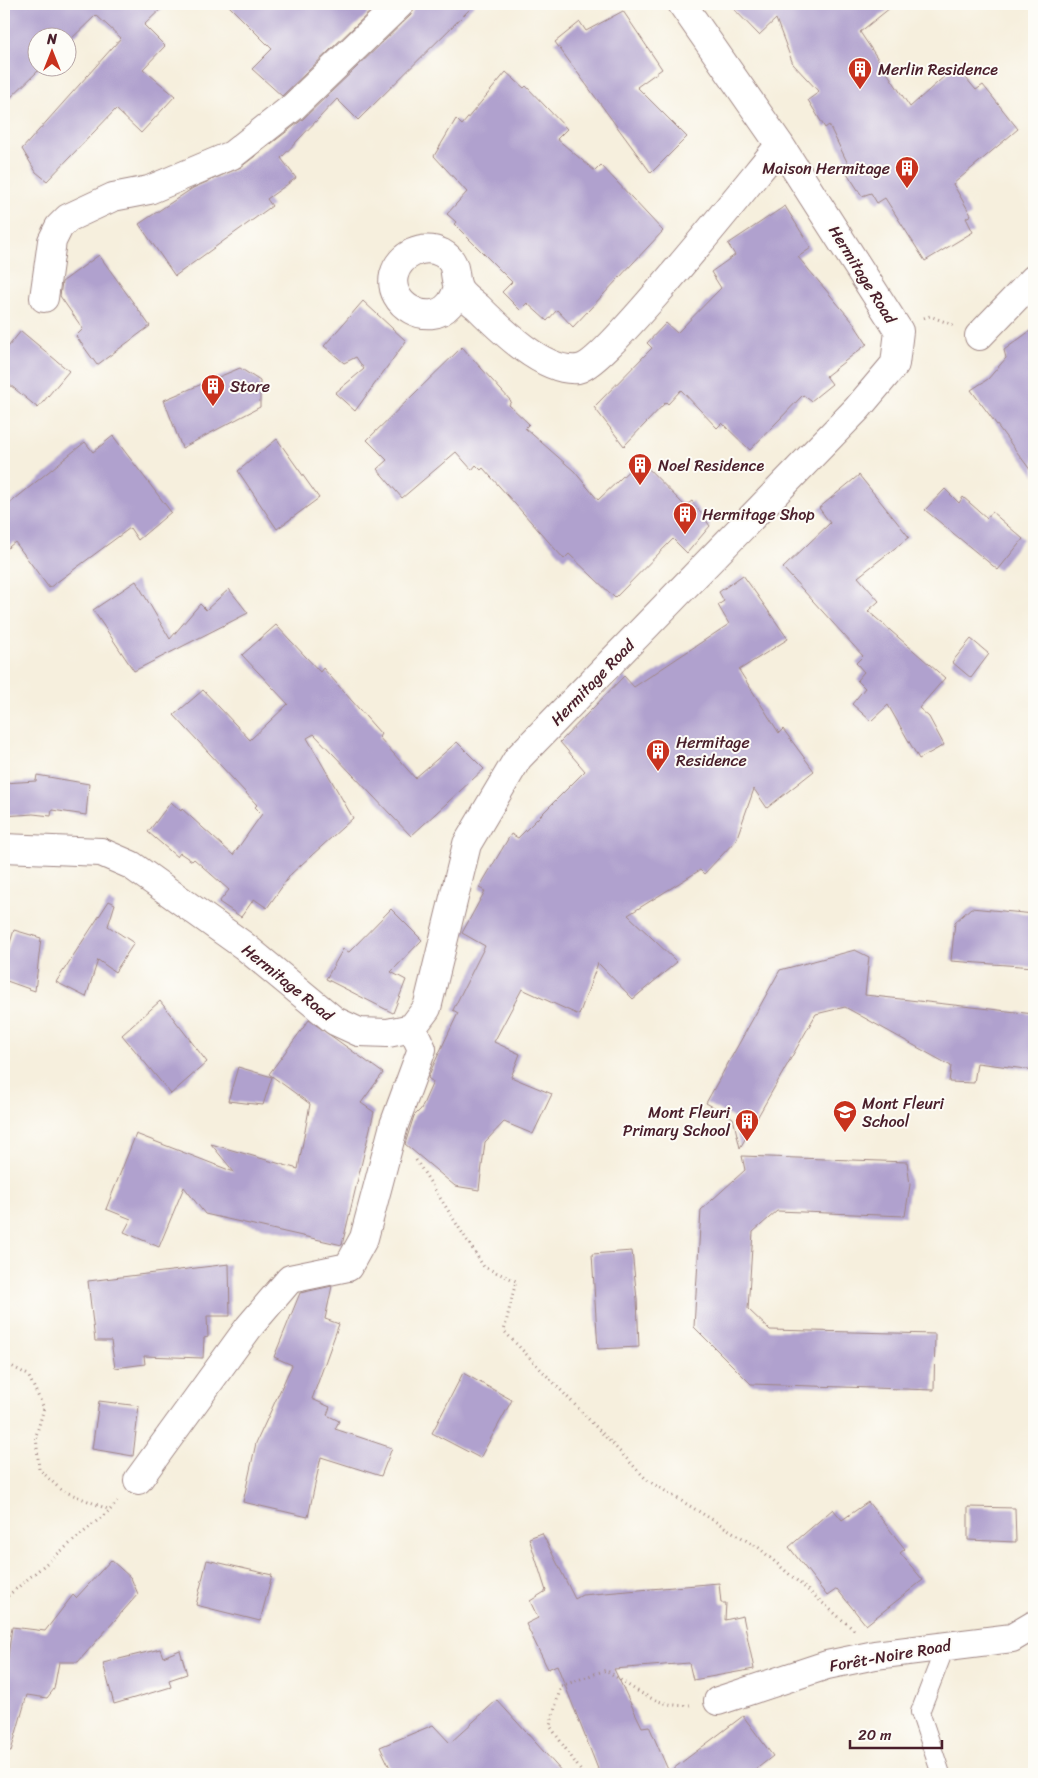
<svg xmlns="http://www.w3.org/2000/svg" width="1038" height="1778" viewBox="0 0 1038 1778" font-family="Sriracha,sans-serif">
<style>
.building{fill:#b0a1ce}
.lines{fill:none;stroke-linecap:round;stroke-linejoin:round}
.lane-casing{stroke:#a08784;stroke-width:20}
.street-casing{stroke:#a08784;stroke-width:30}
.path{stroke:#a08784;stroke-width:3;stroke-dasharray:1 4;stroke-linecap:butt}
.lane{stroke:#fff;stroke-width:18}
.street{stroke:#fff;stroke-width:28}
.labels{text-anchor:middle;stroke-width:4;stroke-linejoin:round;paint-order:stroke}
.poi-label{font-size:16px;fill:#4a1f2b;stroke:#fdfcf7;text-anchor:start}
.street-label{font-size:16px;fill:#4a1f2b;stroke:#fdfcf7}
</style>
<rect width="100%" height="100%" fill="#fdfcf7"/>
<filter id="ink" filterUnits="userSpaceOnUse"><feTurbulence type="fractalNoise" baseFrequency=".02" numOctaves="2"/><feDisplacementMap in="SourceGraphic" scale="10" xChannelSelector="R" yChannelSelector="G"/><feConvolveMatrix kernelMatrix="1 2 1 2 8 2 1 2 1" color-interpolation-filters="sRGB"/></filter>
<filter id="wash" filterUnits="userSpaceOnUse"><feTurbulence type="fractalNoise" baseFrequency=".0096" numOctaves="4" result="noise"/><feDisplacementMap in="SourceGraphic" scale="20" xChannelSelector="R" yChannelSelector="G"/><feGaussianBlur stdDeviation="1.12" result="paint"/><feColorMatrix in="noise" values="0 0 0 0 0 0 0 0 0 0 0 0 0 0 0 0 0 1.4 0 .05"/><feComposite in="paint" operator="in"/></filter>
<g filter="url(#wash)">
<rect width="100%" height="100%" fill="#f6efdd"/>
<g id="blocks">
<path class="building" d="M4 4H166L144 25 165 46 143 69 175 96 141 133 116 109 47 181 36 172 22 149 121 38 96 15 68 42V38H38V68H41L4 104Z
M227 4H378L282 96 252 69 272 49Z
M415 4H475L358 120 337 99 281 158 296 178 267 199 272 206 175 276 139 224 193 188 241 167 303 119 411 15Z
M729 4H895L860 32 910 107 956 66 976 90 983 85 1018 129 953 184 971 215 966 218 973 232 925 261 885 198 877 203 871 193 862 196 847 173 851 170 829 125 825 128 808 100 819 92 793 64 776 19 759 35Z
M623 11 662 69 637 87 687 137 651 173 555 42 580 22 586 31Z
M506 72 524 88 526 86 567 129 557 139 595 171 601 165 663 231 573 327 557 310 547 321 527 303 520 310 502 292 512 282 454 224 456 222 447 214 467 192 434 156 456 119 462 125Z
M785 206 811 248 798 257 852 321 867 344 826 376 832 384 811 401 803 395 750 450 722 423 717 428 681 390 668 404 666 402 624 446 594 407 652 348 647 343 666 323 677 333 721 288 711 272 735 255 728 244Z
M99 255 150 326 97 365 76 336 83 329 60 296 62 282Z
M363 301 406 341 355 411 335 393 364 369 356 357 344 363 324 346Z
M1034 328V475L971 390 988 379 1006 358 1004 350Z
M21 331 69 371 38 408 4 380V352Z
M462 347 511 401 509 405 529 424 525 428 574 471 598 500 640 460 685 506 692 501 710 526 687 553 673 539 615 598 569 554 564 559 483 468 481 470 476 465 472 470 456 452 402 498 377 469 387 460 367 440Z
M240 368 260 381V407L182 448 164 400Z
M113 436 171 512 138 540 130 528 49 588 15 542 4 551V508L85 442 93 452Z
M277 439 319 498 277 529 238 471Z
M859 475 909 537 858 577 879 601 868 611 945 678 919 708 929 717 944 745 919 759 888 705 871 721 852 704 865 688 857 680 864 672 856 663 863 656 783 568 830 523 819 508Z
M945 489 959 503 963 497 987 518 992 512 1023 539 998 570 925 510Z
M743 575 788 639 739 670 779 733 783 729 814 771 767 808 754 789 736 840 704 874 700 870 628 915 677 962 633 999 598 963 579 1015 522 989 494 1042 520 1054 511 1077 552 1094 533 1134 504 1122 485 1142 479 1190 455 1186 405 1144 414 1116 421 1109 433 1082 428 1078 432 1068 458 1013 453 1010 485 946 462 933 485 891 479 888 511 834 518 838 585 771 560 742 624 676 634 687 729 624 718 605 724 601 719 592Z
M136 581 170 639 200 604 206 610 229 589 248 613 134 671 93 610Z
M276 625 320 672 323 668 381 734 379 737 415 778 457 742 484 769 411 836 314 734 307 738 353 818 291 874 267 908 254 899 241 917 219 902 229 890 194 859 192 861 180 853 177 857 148 832 171 802 181 811 182 809 233 855 262 814 255 807 257 805 174 715 203 690 250 740 288 704 242 655Z
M971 639 989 654 971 678 952 662Z
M37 775 89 784 86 815 52 810 51 816 33 814 4 816V783L36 781Z
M109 901 115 904 108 926 134 943 115 972 98 960 86 997 56 982Z
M971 908 1034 914V967L951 961 955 922Z
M391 909 422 940 391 972 406 980 393 1013 326 979 343 949 349 952Z
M14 930 41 938 35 991 4 980V962Z
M855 950 869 957 865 995 1034 1014V1070L977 1063 974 1083 949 1082 951 1066 845 1007 816 1014 740 1148 733 1118 706 1103 780 970Z
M160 1001 207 1062 171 1094 122 1035Z
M309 1020 383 1073 361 1103 374 1112 342 1245 205 1214 184 1187 159 1247 124 1232 131 1219 106 1209 136 1134 234 1172 211 1144 298 1169 310 1104 269 1074Z
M238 1067 272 1077 263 1105 228 1101Z
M742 1156 907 1162 910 1185 905 1216 777 1211 753 1232 748 1309 770 1330 935 1334 934 1390 751 1384 694 1327 701 1210 745 1170Z
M632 1251 637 1299 639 1347 598 1349 592 1254Z
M229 1264 230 1316H207L208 1337 204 1338 203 1358 144 1356 145 1364 115 1368 111 1341H95L88 1281Z
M332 1286 325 1319 339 1324 312 1399 330 1407 327 1415 339 1421 335 1429 392 1448 381 1476 321 1457 308 1517 243 1502 256 1443 292 1365 274 1357 300 1293Z
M463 1373 512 1400 480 1458 432 1433Z
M99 1401 139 1406 133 1456 92 1449Z
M868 1502 905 1549 900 1553 923 1580 866 1625 837 1589 827 1596 789 1547 833 1509 842 1520Z
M968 1507 1015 1508 1016 1542 968 1540Z
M542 1533 575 1599 582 1595 719 1583 721 1603H726L725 1620 743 1616 754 1669 693 1680 689 1663 614 1669 642 1727 649 1726 669 1772 743 1716 773 1756 750 1774H600L557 1665 548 1669 526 1624 538 1618 530 1601 546 1591 529 1538Z
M111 1560 131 1578 138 1594 78 1662H59L54 1689 47 1698 27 1695 11 1751 4 1750V1685L12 1627 45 1631 73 1595 76 1598Z
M207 1560 272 1575 260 1621 196 1605Z
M160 1649 163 1657 180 1650 187 1674 169 1680 171 1687 114 1704 103 1663Z
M497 1700 564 1774H393L380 1747 433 1725 450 1743Z"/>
</g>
</g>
<g filter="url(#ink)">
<use href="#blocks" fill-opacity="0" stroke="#a08784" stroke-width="1"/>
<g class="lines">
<g class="lane-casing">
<path id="lane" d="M941 1774 920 1712 946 1645"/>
</g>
<g class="street-casing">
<path id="street" d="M458 288C456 293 453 301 449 305 429 328 387 305 394 275 399 255 423 243 442 253 460 263 452 277 459 289 462 295 472 302 478 307 500 329 544 373 578 369 604 366 753 177 780 145
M44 298 52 241 59 227 68 218 113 197 149 190 232 155 293 107 400 4
M979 336 1034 279
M4 848 101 852 131 865 243 945 335 1021 359 1032 388 1033 412 1028 427 1008 467 844 518 758 857 409 895 364 899 331 780 145 682 4
M138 1480 249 1327 290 1279 348 1267 364 1238 394 1125 422 1049 412 1028
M718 1701 827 1665 875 1655 1012 1638 1034 1625"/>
</g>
<path class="path" d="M924 318 930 316 953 325
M416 1160 484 1267 516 1281 504 1331 647 1480 759 1548 854 1630
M4 1362 28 1375 44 1408 36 1436 39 1469 61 1490 110 1510 118 1501
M4 1599 110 1510
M583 1774 550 1726 561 1686 606 1670C631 1687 658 1709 690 1705"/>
<use href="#lane" class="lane"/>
<use href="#street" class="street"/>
</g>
</g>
<defs>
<g id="building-pin" transform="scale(1.25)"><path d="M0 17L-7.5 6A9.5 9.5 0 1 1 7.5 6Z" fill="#c8321e" stroke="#fdfcf7"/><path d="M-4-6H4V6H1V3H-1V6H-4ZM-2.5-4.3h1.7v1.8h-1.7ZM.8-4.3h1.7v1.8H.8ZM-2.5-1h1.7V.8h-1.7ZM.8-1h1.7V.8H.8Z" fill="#fff"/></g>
<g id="school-pin" transform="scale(1.25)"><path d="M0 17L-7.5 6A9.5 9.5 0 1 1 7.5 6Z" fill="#c8321e" stroke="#fdfcf7"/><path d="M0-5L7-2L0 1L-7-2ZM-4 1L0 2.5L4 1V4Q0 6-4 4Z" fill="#fff"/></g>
</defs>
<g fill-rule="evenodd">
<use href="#building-pin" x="860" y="69"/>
<use href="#building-pin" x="907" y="168"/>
<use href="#building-pin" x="213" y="386"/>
<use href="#building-pin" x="640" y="465"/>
<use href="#building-pin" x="685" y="514"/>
<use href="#building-pin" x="658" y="751"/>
<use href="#school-pin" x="845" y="1112"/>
<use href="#building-pin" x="747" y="1121"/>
</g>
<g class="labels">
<g class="poi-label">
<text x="878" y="75">Merlin Residence</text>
<text x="890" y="174" text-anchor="end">Maison Hermitage</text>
<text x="230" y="392">Store</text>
<text x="658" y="471">Noel Residence</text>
<text x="702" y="520">Hermitage Shop</text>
<text x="676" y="748">Hermitage<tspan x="676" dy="18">Residence</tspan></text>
<text x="862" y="1109">Mont Fleuri<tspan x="862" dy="18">School</tspan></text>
<text x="730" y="1118" text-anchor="end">Mont Fleuri<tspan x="730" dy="18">Primary School</tspan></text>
</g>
<g class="street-label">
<text transform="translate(863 274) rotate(58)" y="6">Hermitage Road</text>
<text transform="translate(592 682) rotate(-46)" y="6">Hermitage Road</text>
<text transform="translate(288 982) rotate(39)" y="6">Hermitage Road</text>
<text transform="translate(890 1655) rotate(-10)" y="6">Forêt-Noire Road</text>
</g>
</g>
<rect width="1038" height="1778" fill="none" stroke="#fdfcf7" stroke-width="20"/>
<g transform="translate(52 52)"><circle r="24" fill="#fdfcf7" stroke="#b5a4a5"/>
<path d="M0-4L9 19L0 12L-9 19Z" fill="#c8321e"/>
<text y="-8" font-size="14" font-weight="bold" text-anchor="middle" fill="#4a1f2b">N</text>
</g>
<path d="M850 1740v8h92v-8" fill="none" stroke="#4a1f2b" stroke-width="2.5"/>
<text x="858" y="1740" font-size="15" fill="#4a1f2b" stroke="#fdfcf7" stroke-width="4" paint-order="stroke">20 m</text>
</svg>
